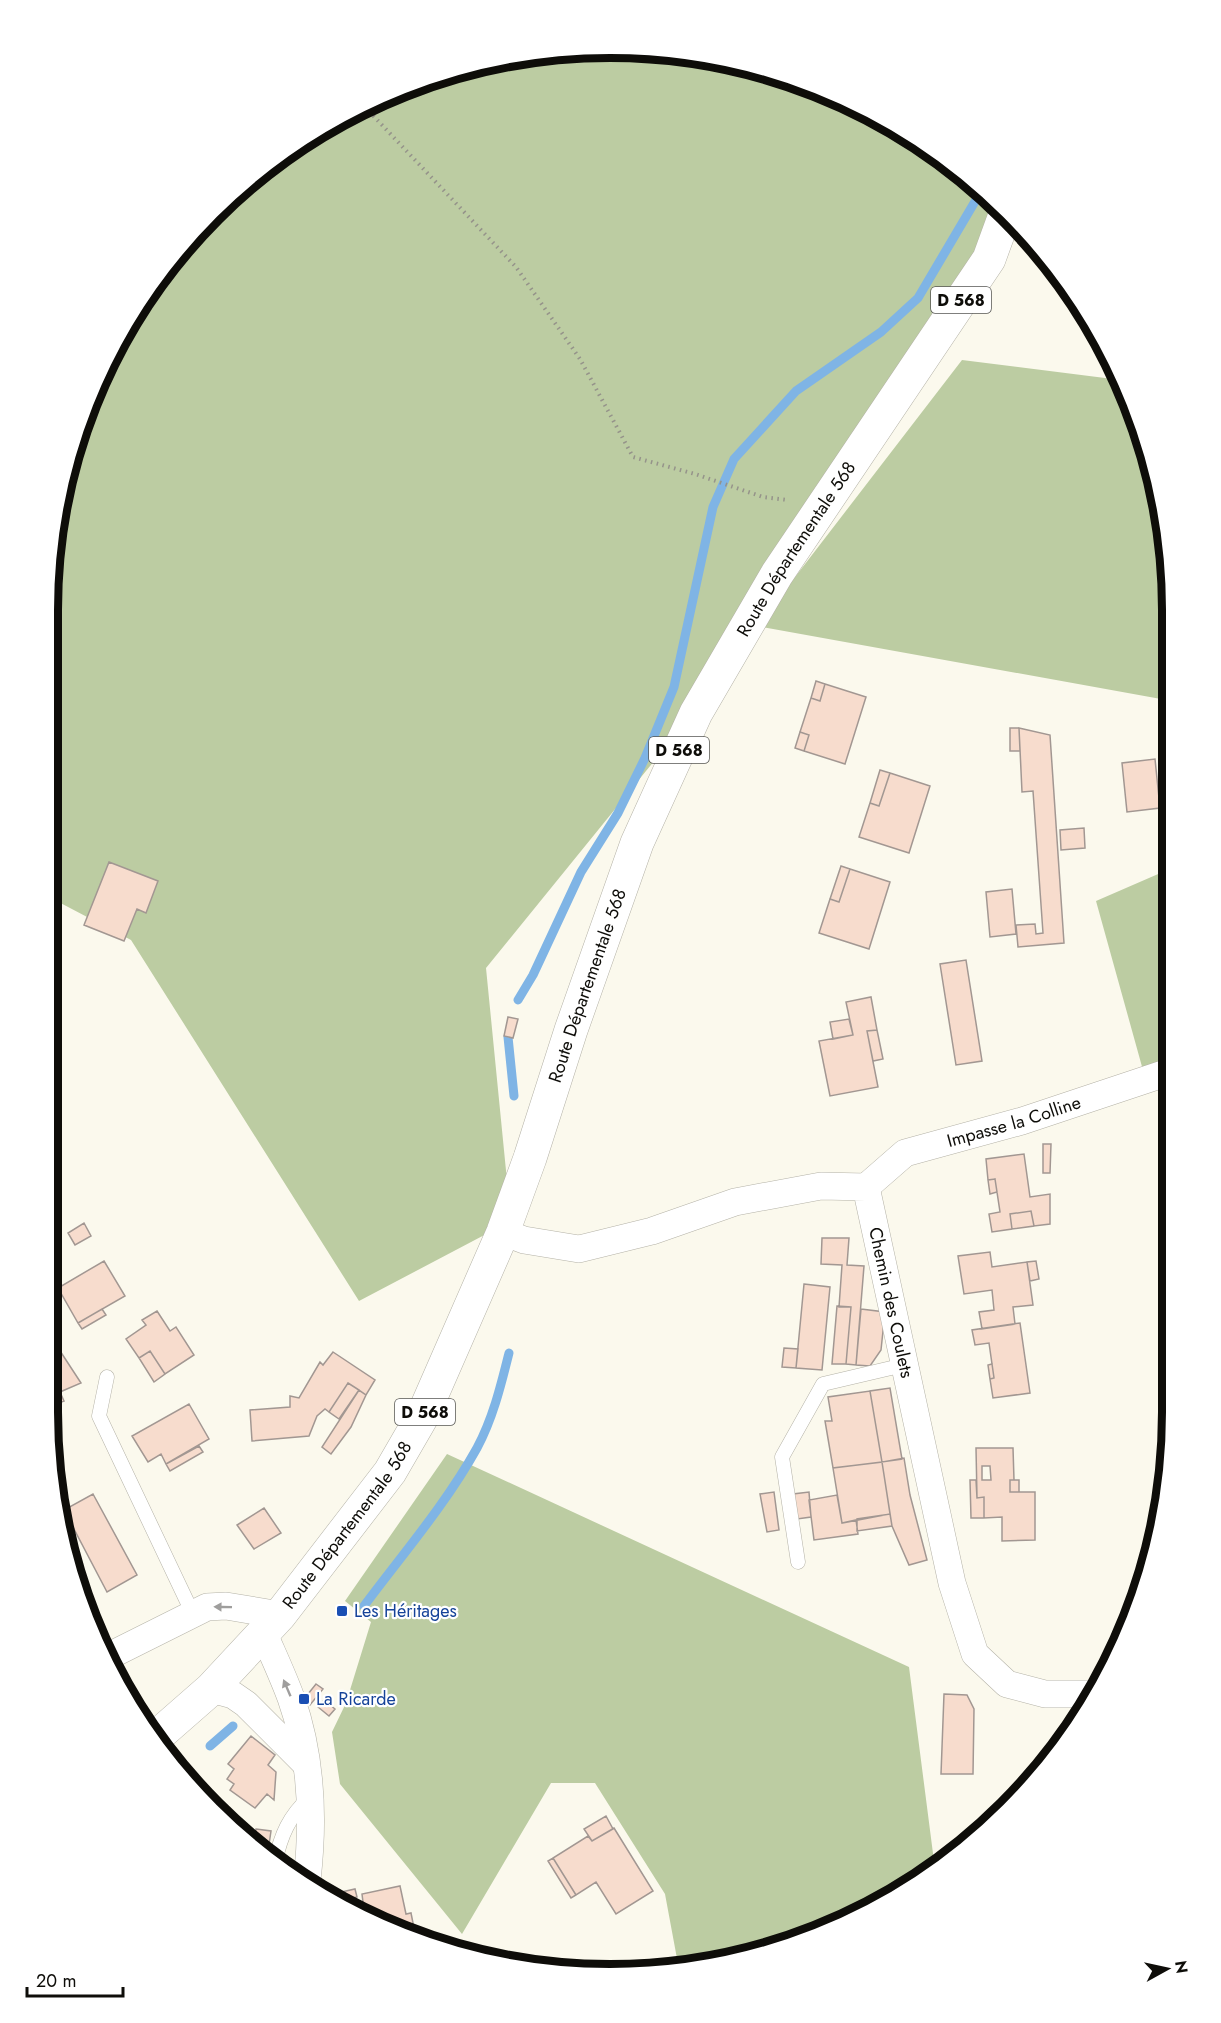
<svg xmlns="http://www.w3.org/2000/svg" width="1221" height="2023" viewBox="0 0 1221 2023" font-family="Jost,sans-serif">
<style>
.green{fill:#bccca2}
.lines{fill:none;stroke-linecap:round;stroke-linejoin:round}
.stream{stroke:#7fb4e5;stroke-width:9}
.building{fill:#f7dccd;stroke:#a29792;stroke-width:1.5;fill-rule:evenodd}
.lane-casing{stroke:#b4b2a7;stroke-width:15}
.street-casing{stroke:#b4b2a7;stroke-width:28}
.primary-casing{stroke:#b4b2a7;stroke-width:34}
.path{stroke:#95938a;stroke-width:4;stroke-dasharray:1.5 4.5;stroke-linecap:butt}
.lane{stroke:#fff;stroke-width:14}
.street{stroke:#fff;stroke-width:27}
.primary{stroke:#fff;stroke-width:33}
.oneway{fill:#9f9e9d}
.transit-dot{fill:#1a4fb4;stroke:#fff;stroke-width:2}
.labels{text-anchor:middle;stroke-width:4.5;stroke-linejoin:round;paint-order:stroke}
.shield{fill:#fff;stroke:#565653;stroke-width:1.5}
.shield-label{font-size:16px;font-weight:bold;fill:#0e0d09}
.street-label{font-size:18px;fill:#0e0d09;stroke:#fff}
.transit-label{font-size:18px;fill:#164399;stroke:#fff;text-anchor:start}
.rim{fill:none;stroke:#0e0d09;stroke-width:8}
</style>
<rect width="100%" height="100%" fill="#fbf9ed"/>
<path class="green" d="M611 48 721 59 826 91 923 143 1001 211 762 620 962 360 1105 378 1119 381 1154 465 1172 573V701L757 626 741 654 486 968 511 1221 359 1301 131 940 49 897V573L78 429 143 298 213 213 298 143 396 91 501 59Z
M1172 868V1071L1146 1081 1096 901Z
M447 1454 909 1667 935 1869 791 1945 678 1964 665 1894 595 1783H551L462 1934 340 1784 332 1732 346 1703 371 1622 345 1601Z"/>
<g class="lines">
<path class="stream" d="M518 1000 533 975 581 872 618 813 645 758 674 687 713 507 734 459 796 391 881 332 918 298 980 193
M508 1037 514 1096
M364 1606C402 1555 446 1504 477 1448 493 1418 501 1385 509 1353
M210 1746 233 1726"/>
</g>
<path class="building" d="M816 681 825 684 820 701 811 698Z
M825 684 866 697 845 764 804 751 809 735 800 732 811 698 820 701Z
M1010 728H1019L1020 751H1010Z
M1019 728 1050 735 1064 943 1018 947 1016 925 1035 924 1036 934 1043 933 1033 791 1022 792Z
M800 732 809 735 804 751 795 748Z
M1155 759 1160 808 1127 812 1122 763Z
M880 770 890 773 879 806 870 803Z
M890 773 930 786 909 853 859 837 870 803 879 806Z
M1084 828 1085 848 1061 850 1060 830Z
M109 862 158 881 146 913 137 909 124 941 84 925Z
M841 866 850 869 839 902 830 899Z
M850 869 890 882 869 949 819 933 830 899 839 902Z
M1012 889 1016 934 990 937 986 892Z
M966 960 982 1061 956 1065 940 964Z
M871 997 877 1030 867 1031 878 1087 830 1096 819 1041 853 1035 846 1002Z
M508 1017 518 1019 513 1038 504 1036Z
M849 1019 853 1035 833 1039 830 1022Z
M877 1030 883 1059 873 1061 867 1031Z
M1043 1144H1051L1050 1173H1043Z
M1024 1154 1030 1197 1050 1194V1224L1034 1226 1031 1211 1010 1214 1012 1229 992 1232 989 1214 1000 1212 995 1179 988 1180 986 1159Z
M995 1179 997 1192 990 1194 988 1180Z
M1031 1211 1034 1226 1012 1229 1010 1214Z
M48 1223 55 1227 48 1236Z
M84 1223 91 1236 75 1245 68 1233Z
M822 1238H849L847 1265 864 1266 856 1365 846 1364 851 1307H839L842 1265 821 1264Z
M990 1252 992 1267 1027 1262 1033 1305 1013 1307 1015 1324 982 1329 979 1312 994 1310 992 1290 964 1294 958 1256Z
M104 1261 125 1296 78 1323 58 1288Z
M1036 1261 1039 1279 1030 1281 1027 1262Z
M804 1284 830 1287 822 1370 796 1368Z
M837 1306 851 1307 846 1364H832Z
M102 1309 106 1315 82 1329 78 1323Z
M861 1309 885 1312 881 1350 870 1366 856 1365Z
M157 1311 170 1331 176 1327 194 1355 165 1374 150 1351 139 1358 126 1339 146 1325 142 1320Z
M1020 1323 1030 1393 993 1398 990 1379 994 1378 989 1343 975 1345 972 1330Z
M49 1334 81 1383 60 1392 64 1401 48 1407Z
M784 1348 798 1349 796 1368 782 1367Z
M150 1351 165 1374 154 1382 139 1358Z
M333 1352 375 1380 366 1395 348 1383 329 1412 325 1409 317 1416 309 1436 252 1441 250 1410 290 1407V1396L299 1398 320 1362 323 1365Z
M992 1364 994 1378 990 1379 988 1365Z
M348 1383 359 1390 339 1419 329 1412Z
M890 1388 902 1459 882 1462 870 1391Z
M359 1390 366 1395 351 1427 331 1454 322 1447Z
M870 1391 882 1462 833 1468 825 1421H832L828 1397Z
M189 1404 209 1439 166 1464 161 1454 148 1462 132 1436Z
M199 1446 203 1452 170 1471 166 1464Z
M976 1448H1013L1014 1480H1010V1492H1035V1540L1002 1541V1517L984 1518V1497L977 1498ZM982 1466H990L991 1480H982Z
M904 1458 910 1495 927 1560 909 1565 892 1526 882 1462Z
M882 1462 890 1514 842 1523 833 1468Z
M970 1480H976L977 1498 984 1497V1518H971Z
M1010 1480H1019V1492H1010Z
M774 1492 779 1530 767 1532 760 1494Z
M809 1492 811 1517 797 1519 793 1494Z
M93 1494 137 1575 107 1592 64 1510Z
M837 1495 842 1523 856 1520 858 1534 814 1540 809 1500Z
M264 1508 281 1533 254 1549 237 1525Z
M890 1514 892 1526 857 1531V1519Z
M316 1684 323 1689 310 1705 304 1699Z
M944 1694 967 1695 974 1709 973 1774H941Z
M324 1700 335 1709 329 1716 318 1707Z
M251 1736 275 1755 268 1765 276 1772 274 1800 267 1794 255 1808 230 1790 234 1784 227 1779 234 1769 228 1764Z
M606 1816 613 1829 592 1841 584 1829Z
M614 1828 653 1891 616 1914 596 1882 576 1895 553 1858 588 1836 592 1841Z
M256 1829 271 1831 267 1858 254 1844Z
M553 1858 576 1895 571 1898 548 1861Z
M400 1886 406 1914 411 1913 414 1928 403 1931 364 1910 362 1894Z
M355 1889 357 1897 345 1900 338 1896 337 1893Z"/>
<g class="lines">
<g class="lane-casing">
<path id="lane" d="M107 1377 99 1416 192 1612
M798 1562 782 1457 823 1384 904 1365
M275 1862C281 1835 289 1816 310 1797"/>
</g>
<g class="street-casing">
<g id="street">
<path id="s1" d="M866 1187 905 1153 1022 1121 1172 1071"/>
<path id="s2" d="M503 1232 524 1240 579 1249 652 1231 735 1202 821 1186 866 1187 952 1583 975 1654 1007 1684 1045 1694H1093"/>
<path d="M264 1634C273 1655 283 1676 291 1698 312 1757 314 1819 307 1880"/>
<path d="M111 1655 207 1607 226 1606 280 1615"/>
<path d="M211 1689 233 1695 246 1704 306 1764"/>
</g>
</g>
<g class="primary-casing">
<g id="primary">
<path id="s3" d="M155 1738 211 1689 280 1615 390 1472 423 1415 503 1232 530 1158 571 1030 637 843 696 713 777 574 989 259 1005 215"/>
</g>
</g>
<path class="path" d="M365 107 516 267 580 359 633 457 695 474 763 497 788 500"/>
<use href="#lane" class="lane"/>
<use href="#street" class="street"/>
<use href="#primary" class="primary"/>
</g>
<defs><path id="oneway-solid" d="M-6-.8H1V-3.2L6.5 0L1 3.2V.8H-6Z" transform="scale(1.5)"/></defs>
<g class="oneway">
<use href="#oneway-solid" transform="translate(223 1607) rotate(-179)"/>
<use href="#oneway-solid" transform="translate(287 1688) rotate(-113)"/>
</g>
<g class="transit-dot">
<rect x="336" y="1605" width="12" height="12" rx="3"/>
<rect x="298" y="1693" width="12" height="12" rx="3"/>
</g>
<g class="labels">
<g class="shield">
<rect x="931" y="287" width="60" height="26" rx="4.5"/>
<rect x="649" y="737" width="60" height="26" rx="4.5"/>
<rect x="395" y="1399" width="60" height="26" rx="4.5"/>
</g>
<g class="shield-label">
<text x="961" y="306">D 568</text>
<text x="679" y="756">D 568</text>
<text x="425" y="1418">D 568</text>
</g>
<g class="street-label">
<text dy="6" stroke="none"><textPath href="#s3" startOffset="1368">Route Départementale 568</textPath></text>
<text dy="6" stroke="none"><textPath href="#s3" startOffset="882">Route Départementale 568</textPath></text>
<text dy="6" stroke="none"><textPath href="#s1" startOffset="165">Impasse la Colline</textPath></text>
<text dy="6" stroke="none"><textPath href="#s2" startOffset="492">Chemin des Coulets</textPath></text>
<text dy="6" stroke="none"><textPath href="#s3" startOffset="288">Route Départementale 568</textPath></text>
</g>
<g class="transit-label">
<text x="354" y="1617">Les Héritages</text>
<text x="316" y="1705">La Ricarde</text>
</g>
</g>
<path d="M0 0H1221V2023H0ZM610 58H610A552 552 0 0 1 1162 610V1412A552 552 0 0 1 610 1964H610A552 552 0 0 1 58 1412V610A552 552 0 0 1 610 58Z" fill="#fff" fill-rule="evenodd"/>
<path class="rim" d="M610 58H610A552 552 0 0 1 1162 610V1412A552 552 0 0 1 610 1964H610A552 552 0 0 1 58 1412V610A552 552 0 0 1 610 58Z"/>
<g transform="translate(1167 1969) rotate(82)" stroke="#ffffff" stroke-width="4.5" paint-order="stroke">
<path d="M0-4.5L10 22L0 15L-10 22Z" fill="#0e0d09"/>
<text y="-9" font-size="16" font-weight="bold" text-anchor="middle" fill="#0e0d09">N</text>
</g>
<path d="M27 1987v9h96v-9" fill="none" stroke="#0e0d09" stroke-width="3"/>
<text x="36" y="1987" font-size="18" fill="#0e0d09" stroke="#ffffff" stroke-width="4.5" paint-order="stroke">20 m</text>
</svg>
